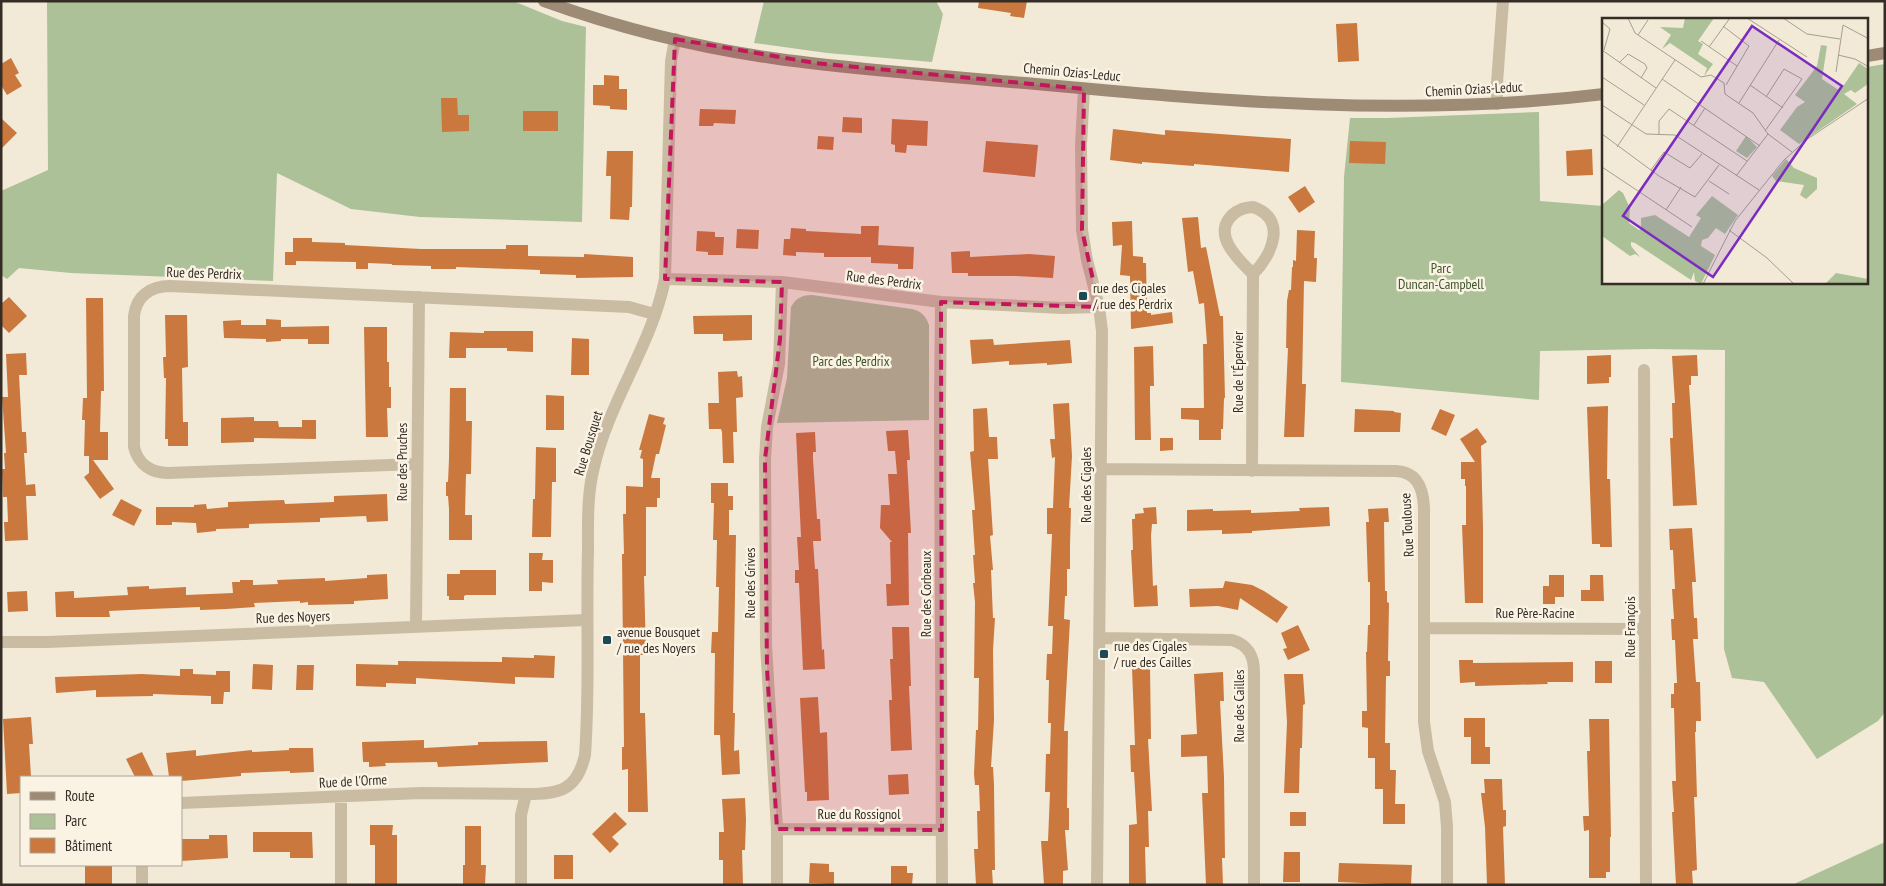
<svg xmlns="http://www.w3.org/2000/svg" width="1886" height="886" viewBox="0 0 1886 886" font-family="'PT Sans Narrow',sans-serif">
<style>
.green{fill:#acc197}
.building{fill:#ca783d}
.lines{fill:none;stroke-linecap:round;stroke-linejoin:round}
.street{stroke:#cabca3;stroke-width:12}
.secondary{stroke:#9e8b75;stroke-width:12}
.marked{fill:#c2185b;fill-opacity:0.2;stroke:#c2185b;stroke-width:4;stroke-dasharray:10 6;stroke-linejoin:round}
.poi-dot{fill:#1a4957;stroke:#faf3e4;stroke-width:2}
.labels{text-anchor:middle;stroke-width:5;stroke-linejoin:round;paint-order:stroke}
.street-label{font-size:14px;fill:#352d25;stroke:#faf3e4}
.park-label{font-size:14px;fill:#3c5428;stroke:#faf3e4}
.poi-label{font-size:14px;fill:#352d25;stroke:#faf3e4;text-anchor:start}
.inset-road{fill:none;stroke:#a69e90;stroke-width:1}
.view{fill:#7b2cbf;fill-opacity:0.15;stroke:#7b2cbf;stroke-width:2.5}
.inset-edge{fill:none;stroke:#352d25;stroke-width:2.5}
</style>
<rect width="100%" height="100%" fill="#f2ead7"/>
<path class="green" d="M47 1H513L562 21 586 27 582 222 420 217 351 209 277 173 273 281 71 273 19 268 7 279 1 275V191L48 170Z
M764 1H936L943 14 932 62 827 53 754 43Z
M1885 64V712L1878 721 1817 759 1764 682 1732 678 1724 649 1725 350 1651 349 1540 351 1539 400 1341 382 1344 177 1350 118H1387L1539 112 1540 201 1603 206 1604 282H1867V67Z
M812 295 912 309C921 311 926 316 929 325V420L777 423 787 378 791 307C796 298 802 295 812 295Z
M1885 842V885H1795L1796 883Z"/>
<path class="building" d="M979 1H1027L1024 18 1010 16 1011 13 978 8Z
M1357 23 1359 61 1338 62 1336 24Z
M11 58 19 73 15 75 22 86 7 95 1 85V64Z
M604 75 619 76V89H627V110L610 109V106L593 105V85H604Z
M441 98H457L458 115H469V131L442 132Z
M700 109 736 110 735 124 714 123 713 126H699Z
M523 111H558V131H523Z
M843 117 862 118V133L842 132Z
M1 118 17 133 1 149Z
M892 119 928 121 927 146 907 145 906 153 895 152V145L891 144Z
M1113 129 1165 135V130L1291 139 1289 172 1194 164V166L1142 162V164L1110 160Z
M818 136 834 137 833 150 817 149Z
M986 141 1038 145 1035 177 983 172Z
M1350 141 1386 142 1385 164 1349 163Z
M1592 149 1593 175 1567 176 1566 151Z
M607 151H633L632 207H630L629 220 610 219 611 176H606Z
M1305 186 1315 202 1299 213 1288 197Z
M1198 217 1201 248 1206 247 1220 316H1223L1225 398H1224L1223 429H1221V440H1199V420L1181 419V408H1204L1203 344H1207L1204 303 1199 304 1193 271 1188 272 1182 218Z
M1132 221 1133 256 1143 257V263H1146L1147 313H1151V315L1172 312 1173 323 1131 329 1130 276 1120 275 1122 245 1113 246 1112 222Z
M861 226H879L878 245 914 247 913 269H898V264L871 263V257H824V253L796 252V256L783 255 784 239H790L791 228 806 229V231L861 234Z
M737 229 759 230 758 249 736 248Z
M1297 230 1315 231 1314 258H1317L1316 282 1304 281 1302 384H1306L1304 437H1284L1288 348H1286L1287 301 1289 290H1291L1292 267H1293V260L1296 261Z
M697 231 715 232V237H724L723 255H708V252L696 251Z
M293 238H312V242L345 243V245L421 249H506V245H528V256L584 257V254L633 257V277L576 278V275L540 274V270L456 267V269H431V266L392 265V264L368 263V269H356V262L296 261V265H285V252H293Z
M970 251V257L1029 254 1055 256 1053 278 1016 276H968V273H952L951 252Z
M9 297 27 316 9 333 1 325V304Z
M86 298H103L104 391H101L100 432H108V460H93L114 489 100 499 84 477 89 473V456H84L85 420H82L83 398H87Z
M165 315H187L188 367 182 368 183 422H188V446H168V439H165L166 378H164L163 357H166Z
M752 315V340L723 341V334H694L693 316Z
M266 319 281 320V327L329 326V344H308V339H281V341L266 342V339L224 338 223 321 241 320V325H266Z
M364 327H387V362H389V387H391V408H387L388 437H366Z
M484 331H533V352L507 351V348H466V358H449L450 332 484 333Z
M572 338 589 339V375H571Z
M993 339 994 345 1070 340 1072 363 1047 365V363L1009 365V361L972 364 970 340Z
M1153 346 1154 386H1150V400L1151 440H1135L1134 347Z
M26 353 27 375H19L22 432H26L27 453H24L26 485 35 484 36 496H26L28 540 5 541 4 522H8L7 497H3L2 469H5L4 453H6L2 397H8L6 354Z
M1611 355V377H1609V383L1587 384V356Z
M1697 355 1698 376H1691V385H1689L1697 505 1673 506 1670 438H1673L1672 403H1675L1672 356Z
M737 371 738 377 742 376 743 397 736 398 737 432H733L734 463H723L722 432 721 429H709L708 403H719L718 372Z
M450 388H466V421H472L471 474H466L465 515H472V540H449V509L448 496H446V482H448L449 459Z
M546 395 564 396V430H546Z
M1069 403 1072 456 1069 508H1071L1070 546V569H1067V596H1065L1064 619 1070 620 1064 731H1068L1067 808H1069V830H1065L1068 870 1063 871V885H1044L1041 841H1048L1050 792H1045L1046 754H1050L1051 723H1048L1049 680H1046L1047 654H1052L1053 626H1048L1052 534H1047V508H1053L1055 457 1052 458 1050 439H1055L1053 404Z
M1608 406 1607 479H1610L1612 547H1600V544H1592L1587 407Z
M987 408 989 437H997L998 459H988L993 535 990 536 993 570H991L993 618H995L993 650 994 720 991 767H993L994 785 995 870H992L993 885H976L974 849H978L977 811H980L979 785H975L974 774 976 730H978L979 678H974L975 602 973 583H975L973 555H975L972 510H975L970 452 974 451 973 409Z
M1355 409 1394 411V412L1401 413 1400 432H1354Z
M1440 409 1455 415 1446 436 1431 429Z
M649 414 665 418 663 424 666 425 659 454H656L651 478H660V498H657V507H646V576H644L646 655H640V713H645L648 812H628V769L622 770V747H624L622 554H624L623 514H626V486L643 487V459L640 458 642 450H639Z
M254 417V421H278L279 427H302V420H316V439L254 438V442L221 443V418Z
M1477 428 1487 442 1481 446 1483 527V603H1465L1462 525H1466V486H1465V479H1461V462H1475L1460 439Z
M908 430 910 460H907L911 533H908L909 605 887 606 886 584H891L890 542H892L880 528 881 505H890L888 474H897L895 451H888L886 431Z
M815 432 816 452H813V459L817 519H820L821 541H813L815 569H818L822 650 824 649 825 669 803 670 799 583H795V570H799L797 537H801L796 433Z
M1160 438H1173V450L1160 451Z
M536 447 556 448V482H552L551 537H532L533 499H535Z
M711 483H728V496H733V510H729V535H736L733 713H735L734 751 739 750 740 774 722 775 720 735H714L715 653H711L712 632H718L719 587H716L717 540H713L714 503H711Z
M387 494 388 521 367 522 366 516 320 518V522L249 524V528L216 529V531L197 533 196 523 172 522V525H156V507H194V505L206 504 207 509 228 507V502L284 500 285 504 334 502V496Z
M121 499 142 510 134 526 112 515Z
M1156 507 1157 524H1152L1151 536 1153 586 1157 585 1158 606 1134 607 1131 550H1133L1132 519H1135V514L1144 513 1143 508Z
M1329 507 1330 526 1252 531V533L1222 534V530L1187 531V510L1213 509V511L1251 510V513L1300 511 1299 508Z
M1388 508 1389 522H1384L1385 591H1387V602L1389 603 1388 661H1390V676H1386L1385 743H1390V770H1396L1395 804H1405V824H1383V789H1375V758H1368V728L1362 727V711H1367L1366 652H1367L1368 625H1370V582H1368L1366 522H1369L1368 509Z
M1692 528 1696 582H1692L1694 618H1697L1698 639H1693L1696 682H1700L1701 721H1696V732H1695L1697 797H1694L1697 870 1692 871 1693 885H1676L1672 812H1674L1672 781H1676L1675 744 1674 708H1671V694H1674V683H1677L1675 640H1672L1671 619H1674L1672 589H1675L1673 550H1670L1669 529Z
M529 553H543L542 560H553V583L542 582V591H529Z
M460 570H496V595H466L464 596V600H449V596H447V574H460Z
M387 574 388 599 354 601V604L308 605V602L300 603V601L254 603 255 607 226 609 200 610V607L150 609 109 611 110 617H56L55 592 74 591V598L128 595 127 587 149 586V589L186 587V595L233 593 232 582H240V580H253V585L278 584 277 580 325 578V581L367 578V575Z
M1549 575H1564V597H1555V604H1543V586H1549Z
M1590 575H1603L1604 601H1581V590H1590Z
M1225 581 1252 585 1264 591 1288 607 1277 623 1240 598 1238 610 1218 606 1190 607 1189 589 1223 588Z
M27 591 28 611 8 612 7 592Z
M1298 625 1310 650 1288 660 1283 649 1287 648 1281 633Z
M892 627H909L911 686H909L912 750 891 751 889 700H892L890 659H893Z
M534 655 555 656 554 678 515 677V684L416 678V684L386 683V687L356 686V664L398 665V661L502 662V657L534 658Z
M1459 660H1473V663L1573 662V682H1547L1548 684 1475 686V682L1460 683Z
M1595 661H1612V683H1595Z
M253 664 273 665 272 690 252 689Z
M297 665H314L313 690H296Z
M1150 667 1151 739H1148L1152 811H1148L1149 847H1145L1146 885H1129V825L1137 824 1134 772H1131L1130 745H1135L1132 668Z
M180 669H193V674L216 675V671H230V692H224L223 704H211V696L153 694V696L96 697V690L56 693 55 677 142 674 180 676Z
M1223 672 1224 701H1220L1224 777 1225 858H1222L1223 885H1206L1202 793H1208L1207 756 1181 757V735L1197 734 1194 674Z
M1284 674H1303L1305 704 1303 705 1302 748H1300L1299 793H1284L1287 722Z
M818 697 820 733 827 732 829 800 807 801V792H805L800 698Z
M31 717 33 744H29L31 777H21V793L7 794 3 719Z
M1464 718H1485V747H1490V764H1471V737H1464Z
M1589 719H1609L1611 837H1610V872H1606V878H1589V830L1584 831 1583 816H1589L1587 751H1590Z
M424 740V748L478 745V742L547 741 548 762 438 767 437 762 385 763 386 766 369 767V762H363L362 742Z
M289 748H313L314 772 290 773V771L241 773V776L181 781V777H169L166 753 196 750V756L252 750V752L289 750Z
M142 752 154 777H135L126 759Z
M908 774 909 794 889 795 888 775Z
M1484 779H1502L1503 810H1506V826L1503 827 1505 885H1487L1485 827 1481 793H1485Z
M745 798 746 820 745 850H742L743 885H723V860H719V832H724L722 799Z
M615 812 627 824 612 837 619 844 610 853 592 834Z
M1290 812H1306V826H1290Z
M370 825H393L392 835H397V885H375V845H370Z
M465 826H481V865H486L485 885H463V865H465Z
M253 832H312L313 858H290V852H253Z
M209 835H227L228 858 181 861V839H209Z
M1284 852H1300V882H1283Z
M554 855H573V879H554Z
M810 863 829 864V872H834V884L809 883Z
M1339 863 1412 865 1411 885 1338 882Z
M85 866H112V885H85Z
M891 866H907V873H913L912 885H891Z"/>
<g class="lines">
<path class="street" d="M1084 89 1081 145 1082 230 1087 260 1099 307 1102 331 1097 885
M1497 104V83L1503 1
M1253 207C1288 219 1272 255 1253 274 1244 265 1234 256 1228 244 1218 224 1233 208 1253 207Z
M665 279 782 282 941 302 1062 308 1099 307
M941 302 940 404 942 885
M1644 370 1646 885
M417 464 168 473C151 473 138 464 134 447V316C136 296 151 286 170 286L629 307 654 314
M1101 469 1396 471C1417 472 1423 488 1424 507V722L1428 751 1445 802 1447 827V885
M1252 471 1253 274
M416 626 419 297
M1425 628 1645 629
M1100 638 1232 640C1248 645 1254 655 1254 672V885
M1 642H48L586 620
M181 803 421 793 526 794
M777 829 942 830
M142 885V865
M341 885V797
M521 885V815L526 794C559 794 577 791 585 755 590 687 586 618 588 550 588 522 587 494 594 467 609 401 652 345 665 279L671 61 675 39
M777 885V829L766 645 765 459 767 427 779 364 782 282"/>
<path class="secondary" d="M544 1C619 28 700 48 779 59 860 70 943 76 1025 83 1218 101 1410 118 1604 94
M1867 56 1885 53"/>
</g>
<path class="marked" d="M675 39 815 63 1084 89 1082 230 1099 307 941 302 942 830 777 829 767 669 765 459 780 339 782 282 665 279Z"/>
<g class="poi-dot">
<rect x="1078" y="291" width="10" height="10" rx="2.5"/>
<rect x="602" y="635" width="10" height="10" rx="2.5"/>
<rect x="1099" y="649" width="10" height="10" rx="2.5"/>
</g>
<g class="labels">
<g class="street-label">
<text transform="translate(1072 72) rotate(5)" y="5">Chemin Ozias-Leduc</text>
<text transform="translate(1474 89) rotate(-3)" y="5">Chemin Ozias-Leduc</text>
<text transform="translate(204 273) rotate(2)" y="5">Rue des Perdrix</text>
<text transform="translate(884 280) rotate(7)" y="5">Rue des Perdrix</text>
<text transform="translate(1238 372) rotate(-90)" y="5">Rue de l'Épervier</text>
<text transform="translate(588 443) rotate(-73)" y="5">Rue Bousquet</text>
<text transform="translate(402 462) rotate(-90)" y="5">Rue des Pruches</text>
<text transform="translate(1086 485) rotate(-90)" y="5">Rue des Cigales</text>
<text transform="translate(1407 525) rotate(-93)" y="5">Rue Toulouse</text>
<text transform="translate(750 583) rotate(-90)" y="5">Rue des Grives</text>
<text transform="translate(926 594) rotate(-90)" y="5">Rue des Corbeaux</text>
<text x="1535" y="618">Rue Père-Racine</text>
<text transform="translate(293 617) rotate(-2)" y="5">Rue des Noyers</text>
<text transform="translate(1630 627) rotate(-90)" y="5">Rue François</text>
<text transform="translate(1239 706) rotate(-90)" y="5">Rue des Cailles</text>
<text transform="translate(353 781) rotate(-3)" y="5">Rue de l'Orme</text>
<text x="859" y="819">Rue du Rossignol</text>
</g>
<g class="park-label">
<text x="1441" y="273">Parc<tspan x="1441" dy="16">Duncan-Campbell</tspan></text>
<text x="851" y="366">Parc des Perdrix</text>
</g>
<g class="poi-label">
<text x="1093" y="293">rue des Cigales<tspan x="1093" dy="16">/ rue des Perdrix</tspan></text>
<text x="617" y="637">avenue Bousquet<tspan x="617" dy="16">/ rue des Noyers</tspan></text>
<text x="1114" y="651">rue des Cigales<tspan x="1114" dy="16">/ rue des Cailles</tspan></text>
</g>
</g>
<g transform="translate(1602 18)">
<rect width="266" height="266" fill="#f2ead7"/>
<path d="M83 0H112L96 23 101 26 96 36 111 46 102 58 105 50 68 25 60 31 69 17 58 9 81 10ZM219 27 225 28 220 61 238 73 257 45 266 51V66L253 75 249 72 242 76 255 86 197 126 178 112 195 89 203 84 193 77 215 48ZM144 118 155 129 145 140 134 133ZM184 141 192 150 215 160V171L204 181 198 177 202 167 174 163 170 158ZM17 172 21 175 28 190 27 205 37 212 39 211V200L53 197 87 219 99 200 94 197 110 178 136 197 123 216 114 210 106 220 100 222 99 228 113 237 99 266 93 263 92 254 89 262 33 225 29 224V228L38 239 33 236 28 238 0 218V187ZM234 255 266 261V266H223Z" fill="#acc197"/>
<path class="inset-road" d="M26 0 33 15 99 59 109 57 122 65 123 76 151 95 166 116 190 134M145 0 205 39M181 0 205 16 238 21M0 4 8 11 2 32M121 8 147 28 124 67M36 17 46 2M99 23 135 48M107 29 128 0M0 32 54 70M236 37 253 41 267 49M17 45 26 36 43 46 45 50 39 60M234 54 241 7 267 21M0 59 42 87M60 61 158 128M148 67 181 90M137 85 177 22M0 87 44 116 73 117 157 172M92 107 103 90M163 113 200 61 182 51 164 79M0 116 57 158 93 179 117 147M57 116V103L67 91 145 143M15 129 73 42M0 149 90 209M49 152 62 134 88 150 100 136M134 158 166 116M107 163 127 176M64 192 79 169M127 212 165 240 192 266M101 266 133 203 181 143 204 122 267 80"/>
<path class="view" d="M150 8 240 68 111 259 21 198Z"/>
<rect width="266" height="266" class="inset-edge"/>
</g>
<rect width="1886" height="886" fill="none" stroke="#352d25" stroke-width="5"/>
<rect x="20" y="776" width="162" height="90" fill="#faf3e4" stroke="#aba498"/>
<rect x="30" y="792" width="25" height="8" fill="#9e8b75" stroke="#aba498"/>
<text x="65" y="801" font-size="15" fill="#352d25">Route</text>
<rect x="30" y="814" width="25" height="15" fill="#acc197" stroke="#aba498"/>
<text x="65" y="826" font-size="15" fill="#352d25">Parc</text>
<rect x="30" y="838" width="25" height="15" fill="#ca783d" stroke="#aba498"/>
<text x="65" y="851" font-size="15" fill="#352d25">Bâtiment</text>
</svg>
